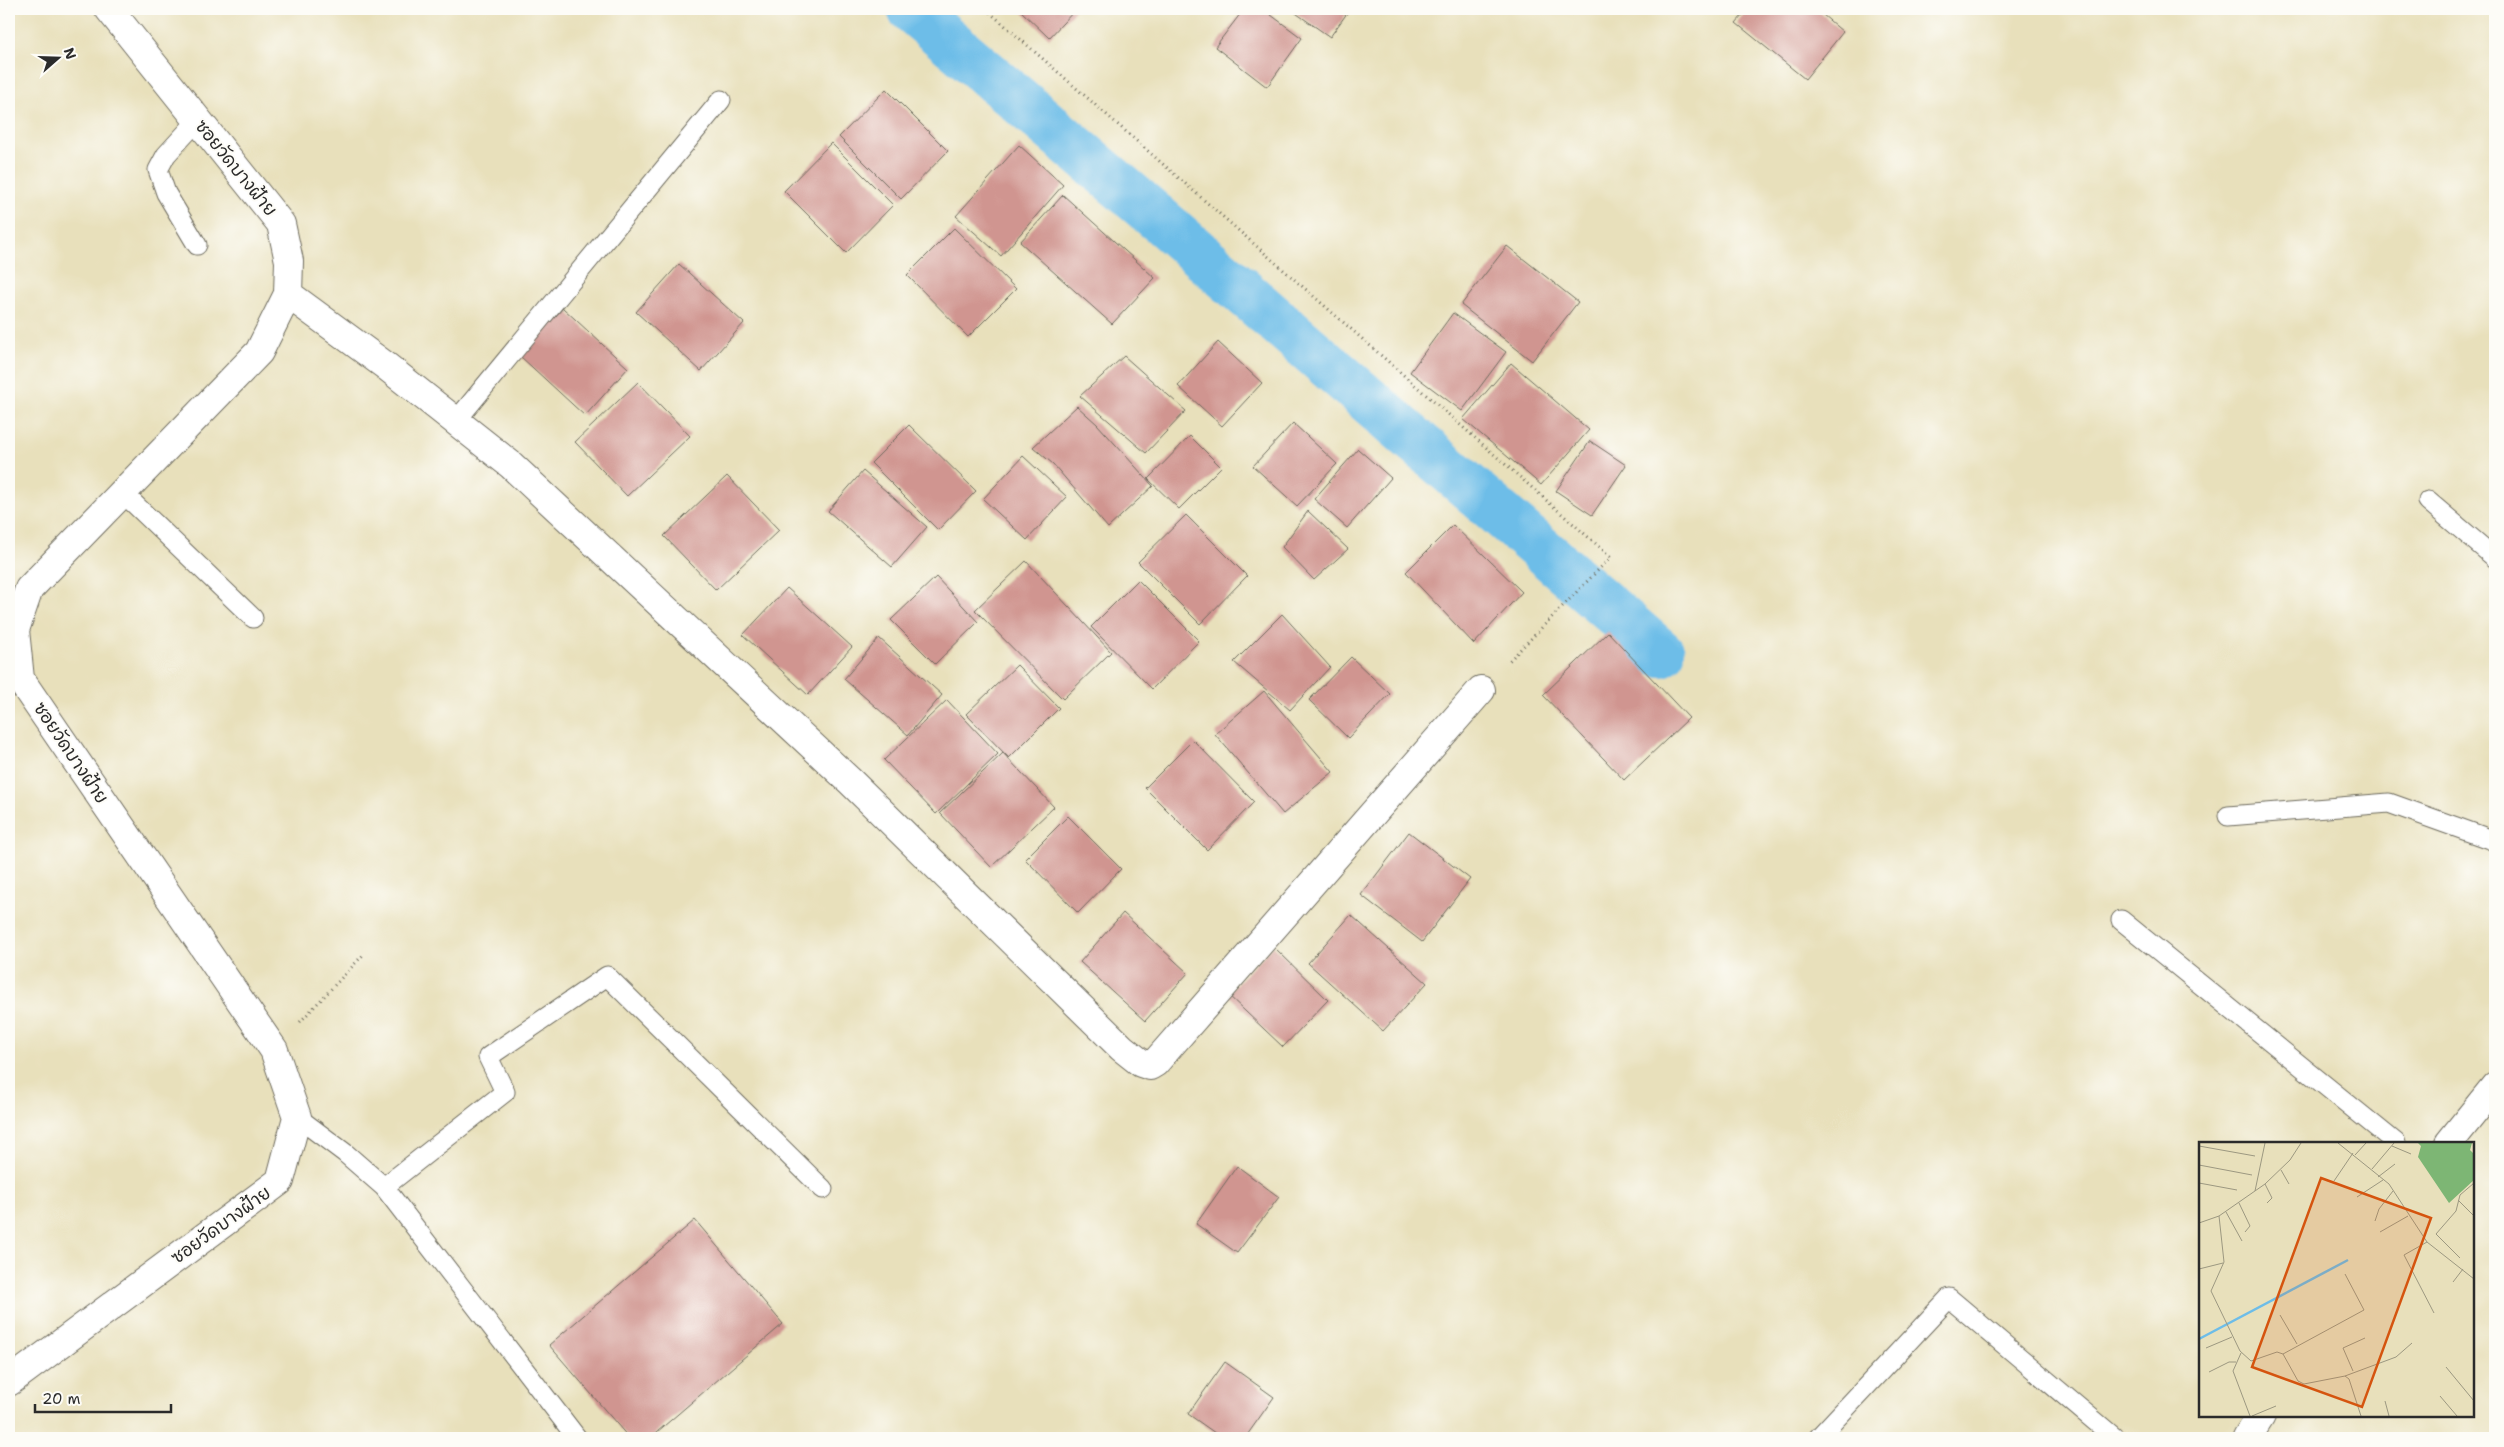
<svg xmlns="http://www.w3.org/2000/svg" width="2504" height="1447" viewBox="0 0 2504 1447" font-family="'Shantell Sans','Playpen Sans Thai',sans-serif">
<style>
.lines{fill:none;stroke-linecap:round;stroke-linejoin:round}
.canal{stroke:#6dbde8;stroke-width:48}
.building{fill:#d09590}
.lane-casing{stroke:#6d6a5d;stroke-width:21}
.street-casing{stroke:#6d6a5d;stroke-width:30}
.path{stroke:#6d6a5d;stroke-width:3;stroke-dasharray:1 4;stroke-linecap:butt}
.lane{stroke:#fff;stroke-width:19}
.street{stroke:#fff;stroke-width:28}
.labels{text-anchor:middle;stroke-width:4;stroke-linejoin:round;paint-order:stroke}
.street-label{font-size:18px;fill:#2b2b2b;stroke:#fdfcf7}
.inset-river{fill:none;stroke:#6dbde8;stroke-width:2.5}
.inset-road{fill:none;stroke:#9c9881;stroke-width:1}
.view{fill:#d5540f;fill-opacity:0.15;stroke:#d5540f;stroke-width:2.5}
.inset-edge{fill:none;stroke:#2b2b2b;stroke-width:2.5}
</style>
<rect width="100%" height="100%" fill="#fdfcf7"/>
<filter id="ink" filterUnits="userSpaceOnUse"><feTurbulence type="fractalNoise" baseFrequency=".02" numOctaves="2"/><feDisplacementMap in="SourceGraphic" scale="10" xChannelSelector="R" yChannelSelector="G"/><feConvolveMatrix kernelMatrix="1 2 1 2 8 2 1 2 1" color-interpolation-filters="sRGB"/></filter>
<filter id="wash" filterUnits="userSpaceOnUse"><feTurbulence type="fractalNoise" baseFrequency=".0096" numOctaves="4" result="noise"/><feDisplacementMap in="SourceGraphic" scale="20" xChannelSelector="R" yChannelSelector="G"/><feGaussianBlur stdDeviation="1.12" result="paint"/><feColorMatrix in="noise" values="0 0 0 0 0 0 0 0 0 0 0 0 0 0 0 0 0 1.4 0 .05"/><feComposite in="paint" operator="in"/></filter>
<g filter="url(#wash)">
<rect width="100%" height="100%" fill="#e8e0bb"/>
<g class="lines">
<path class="canal" d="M911 9 1146 208 1661 653"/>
</g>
<g id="blocks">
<path class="building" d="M1019 9H1076L1049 38Z
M1244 9H1263L1302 38 1267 87 1215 47Z
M1290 9H1350L1330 37Z
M1748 9H1816L1843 32 1805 79 1736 23Z
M886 89 948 151 901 199 839 137Z
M831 143 893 205 846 253 784 191Z
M1019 145 1063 185 1001 256 956 216Z
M1063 195 1155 278 1112 324 1020 242Z
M954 228 1016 289 968 337 907 275Z
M1507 246 1578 302 1532 361 1461 305Z
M679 264 744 323 701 371 636 312Z
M563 308 628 368 585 416 520 356Z
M1453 313 1506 352 1462 411 1410 372Z
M1218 342 1262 383 1222 426 1178 386Z
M1124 356 1186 411 1146 453 1080 396Z
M1511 363 1589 430 1541 485 1463 419Z
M638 382 690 436 627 496 575 442Z
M1077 406 1097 424 1153 486 1108 528 1053 464 1033 447Z
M1293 423 1337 464 1297 506 1253 466Z
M909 425 976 491 938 530 871 463Z
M1190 436 1221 467 1179 509 1148 479Z
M1590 441 1626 465 1592 515 1556 491Z
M1358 449 1391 478 1347 528 1314 499Z
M1023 456 1067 497 1027 540 983 499Z
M863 471 927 527 892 567 828 511Z
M727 476 779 530 716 590 664 536Z
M1308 511 1348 549 1314 580 1282 547Z
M1186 515 1247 576 1200 624 1138 562Z
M1453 525 1522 592 1474 644 1406 572Z
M1026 561 1111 652 1063 699 975 610Z
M936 577 978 622 935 664 891 620Z
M1138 580 1199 641 1152 689 1091 627Z
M787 588 852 647 808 695 743 635Z
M1282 614 1330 667 1290 710 1234 662Z
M1608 632 1689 718 1624 780 1543 695Z
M879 638 942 695 908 735 844 679Z
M1351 657 1390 694 1348 738 1309 700Z
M1017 665 1059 708 1009 758 966 714Z
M1264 691 1333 772 1283 814 1215 734Z
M947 700 998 754 936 814 884 760Z
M1193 740 1254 802 1207 850 1145 788Z
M1003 753 1054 807 991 867 940 813Z
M1068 816 1121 869 1078 913 1025 859Z
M1409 832 1470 879 1422 942 1361 895Z
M1123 913 1188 973 1145 1021 1080 962Z
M1351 915 1427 983 1383 1031 1308 963Z
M1273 946 1328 1000 1283 1047 1227 994Z
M1237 1166 1279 1197 1237 1253 1196 1224Z
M695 1220 783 1324 650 1438H629L549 1345Z
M1225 1362 1274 1397 1245 1438H1222L1188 1414Z"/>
</g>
</g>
<g filter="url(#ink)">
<use href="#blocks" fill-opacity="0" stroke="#6d6a5d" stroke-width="1"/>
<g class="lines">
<g class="lane-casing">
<path id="lane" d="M197 245 166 193 158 170 166 155 198 120
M456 421 721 100
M123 493 253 618
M2428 501 2495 558
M2228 816 2389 803 2495 841
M2121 920 2396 1143
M297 1117 345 1153 384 1187 577 1438
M384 1187 505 1092 488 1057 607 976 823 1189
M1818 1438 1949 1298 2115 1438"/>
</g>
<g class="street-casing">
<path id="street" d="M288 294 386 366 511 465 851 782 1122 1048 1141 1063 1150 1066 1155 1063 1481 690
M2449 1143 2495 1086
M9 1382 280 1181 297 1117 274 1050 20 679 15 630 29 589 259 352 288 294 289 261 281 224 109 9
M2247 1438 2261 1416"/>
</g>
<path class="path" d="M986 9 1611 557 1507 663
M300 1022 364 954"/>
<use href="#lane" class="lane"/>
<use href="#street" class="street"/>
</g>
</g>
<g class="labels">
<g class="street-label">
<text transform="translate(236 168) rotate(51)" y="6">ซอยวัดบางฝ้าย</text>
<text transform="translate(71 753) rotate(56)" y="6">ซอยวัดบางฝ้าย</text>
<text transform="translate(221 1225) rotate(-36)" y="6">ซอยวัดบางฝ้าย</text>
</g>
</g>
<g transform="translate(2199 1142)">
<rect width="275" height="275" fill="#e8e0bb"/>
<path d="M219 1H273L271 8 275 12V38L250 61 219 15 222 4Z" fill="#7db674"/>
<path class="inset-river" d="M0 197 149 118"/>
<path class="inset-road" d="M139 1 190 42 228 100 275 137M0 4 56 14M193 4 212 12M156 13 167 1M0 23 53 33M173 27 195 1M82 28 90 42M179 35 196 22M135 39 154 11M0 41 38 48M66 42 73 56 68 61M56 49 66 1M158 55 184 38M259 58 275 74M40 61 51 84 46 90M27 70 43 99M20 74 25 120 12 149 41 209 52 219 78 210 84 212 99 239 105 242 146 234 150 237 162 274M176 79 180 67 194 49M0 81 20 74 66 42 91 18 102 1M181 90 209 74M228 100 205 113 235 171M261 116 237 92 257 69 261 53 275 41M0 127 24 121M254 140 264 127M81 173 98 202M7 206 33 195M42 211 34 229 51 274M84 212 165 168 146 132M247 225 275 259M154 229 144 206 166 196M10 230 30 220H37M146 234 197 215 213 201M241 254 258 274M186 259 190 274M53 274 77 264"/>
<path class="view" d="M122 36 232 76 163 265 53 225Z"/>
<rect width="275" height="275" class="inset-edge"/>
</g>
<rect width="2504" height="1447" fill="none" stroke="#fdfcf7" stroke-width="30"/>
<g transform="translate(58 58) rotate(70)" stroke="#fdfcf7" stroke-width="4" paint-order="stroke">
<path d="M0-4L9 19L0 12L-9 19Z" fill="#2b2b2b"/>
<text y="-8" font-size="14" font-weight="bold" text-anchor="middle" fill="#2b2b2b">N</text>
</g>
<path d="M35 1404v8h136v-8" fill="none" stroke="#2b2b2b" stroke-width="2.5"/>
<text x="42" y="1404" font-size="15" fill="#2b2b2b" stroke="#fdfcf7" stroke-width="4" paint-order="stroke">20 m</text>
</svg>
